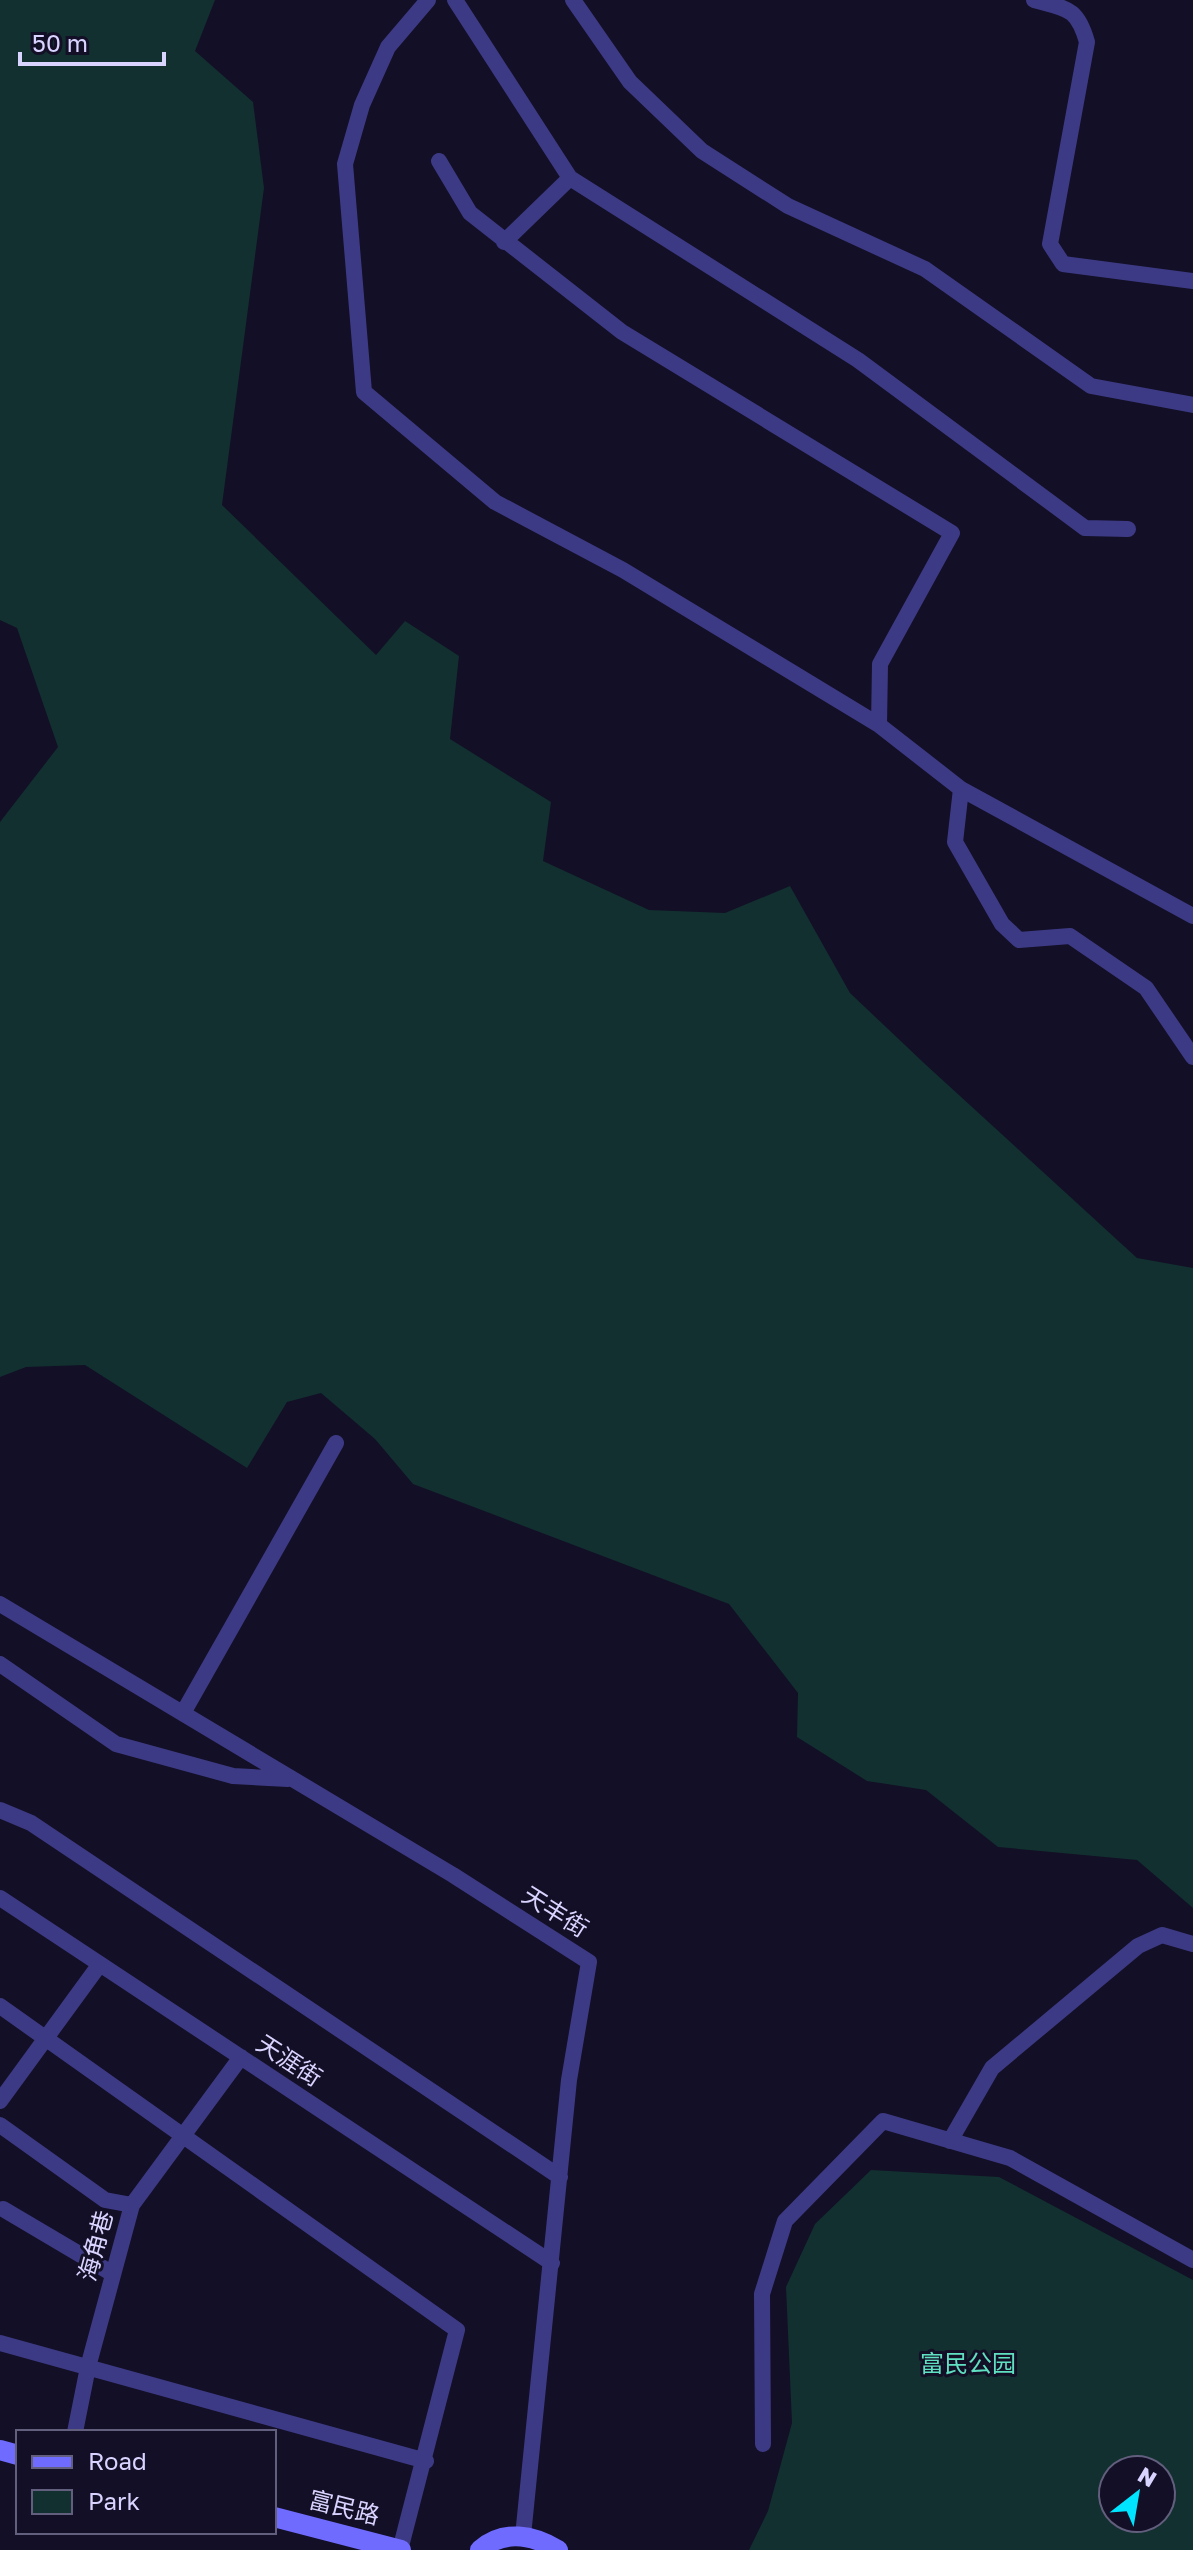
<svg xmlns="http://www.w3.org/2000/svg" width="1193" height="2550" viewBox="0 0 1193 2550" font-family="'Golos Text','Noto Sans SC',sans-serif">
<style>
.green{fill:#12302f;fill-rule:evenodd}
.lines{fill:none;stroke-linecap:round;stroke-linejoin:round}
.street{stroke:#3d3a85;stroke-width:16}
.secondary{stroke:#6f6bff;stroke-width:20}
.labels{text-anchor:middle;stroke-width:6;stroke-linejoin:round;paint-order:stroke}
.street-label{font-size:24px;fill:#d9d4ff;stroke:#130f26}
.park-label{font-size:24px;fill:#5fe0c0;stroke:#130f26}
</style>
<rect width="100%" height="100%" fill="#130f26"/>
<path class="green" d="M0 0H215L195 51 253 102 264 188 222 505 376 655 405 621 459 656 450 739 551 802 543 861 649 910 725 913 790 886 850 993 925 1064 1137 1258 1193 1268V1908L1137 1860 998 1847 926 1790 867 1781 797 1737 798 1693 729 1604 413 1484 375 1439 321 1393 287 1402 247 1468 85 1365 26 1367 0 1377V822L58 747 17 628 0 620Z
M871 2170 999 2177 1193 2280V2550H749L768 2511 792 2423 786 2287 815 2224ZM1113 2470H1161V2518H1113Z"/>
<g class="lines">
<path class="street" d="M428 0 388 47 362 105 345 164 364 392 495 502 623 570 879 725 961 789 1193 916
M455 0 570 178 858 360 1085 528 1128 529
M573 0 630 82 702 151 788 206 925 269 1091 386 1193 405
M1034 0C1067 9 1077 7 1087 42L1050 244 1063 264 1193 281
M439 161 470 213 622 332 952 533 880 664 879 725
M504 242 570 178
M961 789 955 842 1002 924 1019 940 1070 936 1146 988 1193 1057
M0 1604 453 1875 589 1962 569 2080 523 2536
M0 1664 116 1744 233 1776 288 1779
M183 1713 336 1443
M0 1810 31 1823 560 2177
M0 1898 552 2263
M0 2006 457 2330 400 2550
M0 2101 100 1964
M0 2125 105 2200 132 2205
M950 2141 992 2068 1138 1946 1162 1935 1193 1944
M3 2209 113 2274
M0 2343 426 2461
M75 2432 88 2367 132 2205 241 2057
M763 2444 762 2294 785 2221 883 2121 1010 2158 1193 2260"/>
<path class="secondary" d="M0 2450 18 2455
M274 2517 401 2550
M480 2550C504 2529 533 2535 558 2550"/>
</g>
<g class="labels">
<g class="street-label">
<text transform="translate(555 1912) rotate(32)" y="8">天丰街</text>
<text transform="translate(289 2061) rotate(33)" y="8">天涯街</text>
<text transform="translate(96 2246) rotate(-75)" y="8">海角巷</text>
<text transform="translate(344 2508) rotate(14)" y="8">富民路</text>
</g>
<g class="park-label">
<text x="968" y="2372">富民公园</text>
</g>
</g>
<rect x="16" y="2430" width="260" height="104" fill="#130f26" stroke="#625e7d" stroke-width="2"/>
<rect x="32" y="2456" width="40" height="12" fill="#6f6bff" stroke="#625e7d" stroke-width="2"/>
<text x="88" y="2470" font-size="24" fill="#d9d4ff">Road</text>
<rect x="32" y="2490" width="40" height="24" fill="#12302f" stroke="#625e7d" stroke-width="2"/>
<text x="88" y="2510" font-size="24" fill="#d9d4ff">Park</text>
<g transform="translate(1137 2494) rotate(31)"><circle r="38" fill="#130f26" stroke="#625e7d" stroke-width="2"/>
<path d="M0-6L14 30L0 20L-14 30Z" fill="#00e5ff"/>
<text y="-12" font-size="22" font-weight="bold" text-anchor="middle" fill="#d9d4ff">N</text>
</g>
<path d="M20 52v12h144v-12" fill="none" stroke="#d9d4ff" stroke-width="4"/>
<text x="32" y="52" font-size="24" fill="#d9d4ff" stroke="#130f26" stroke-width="6" paint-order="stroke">50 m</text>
</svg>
